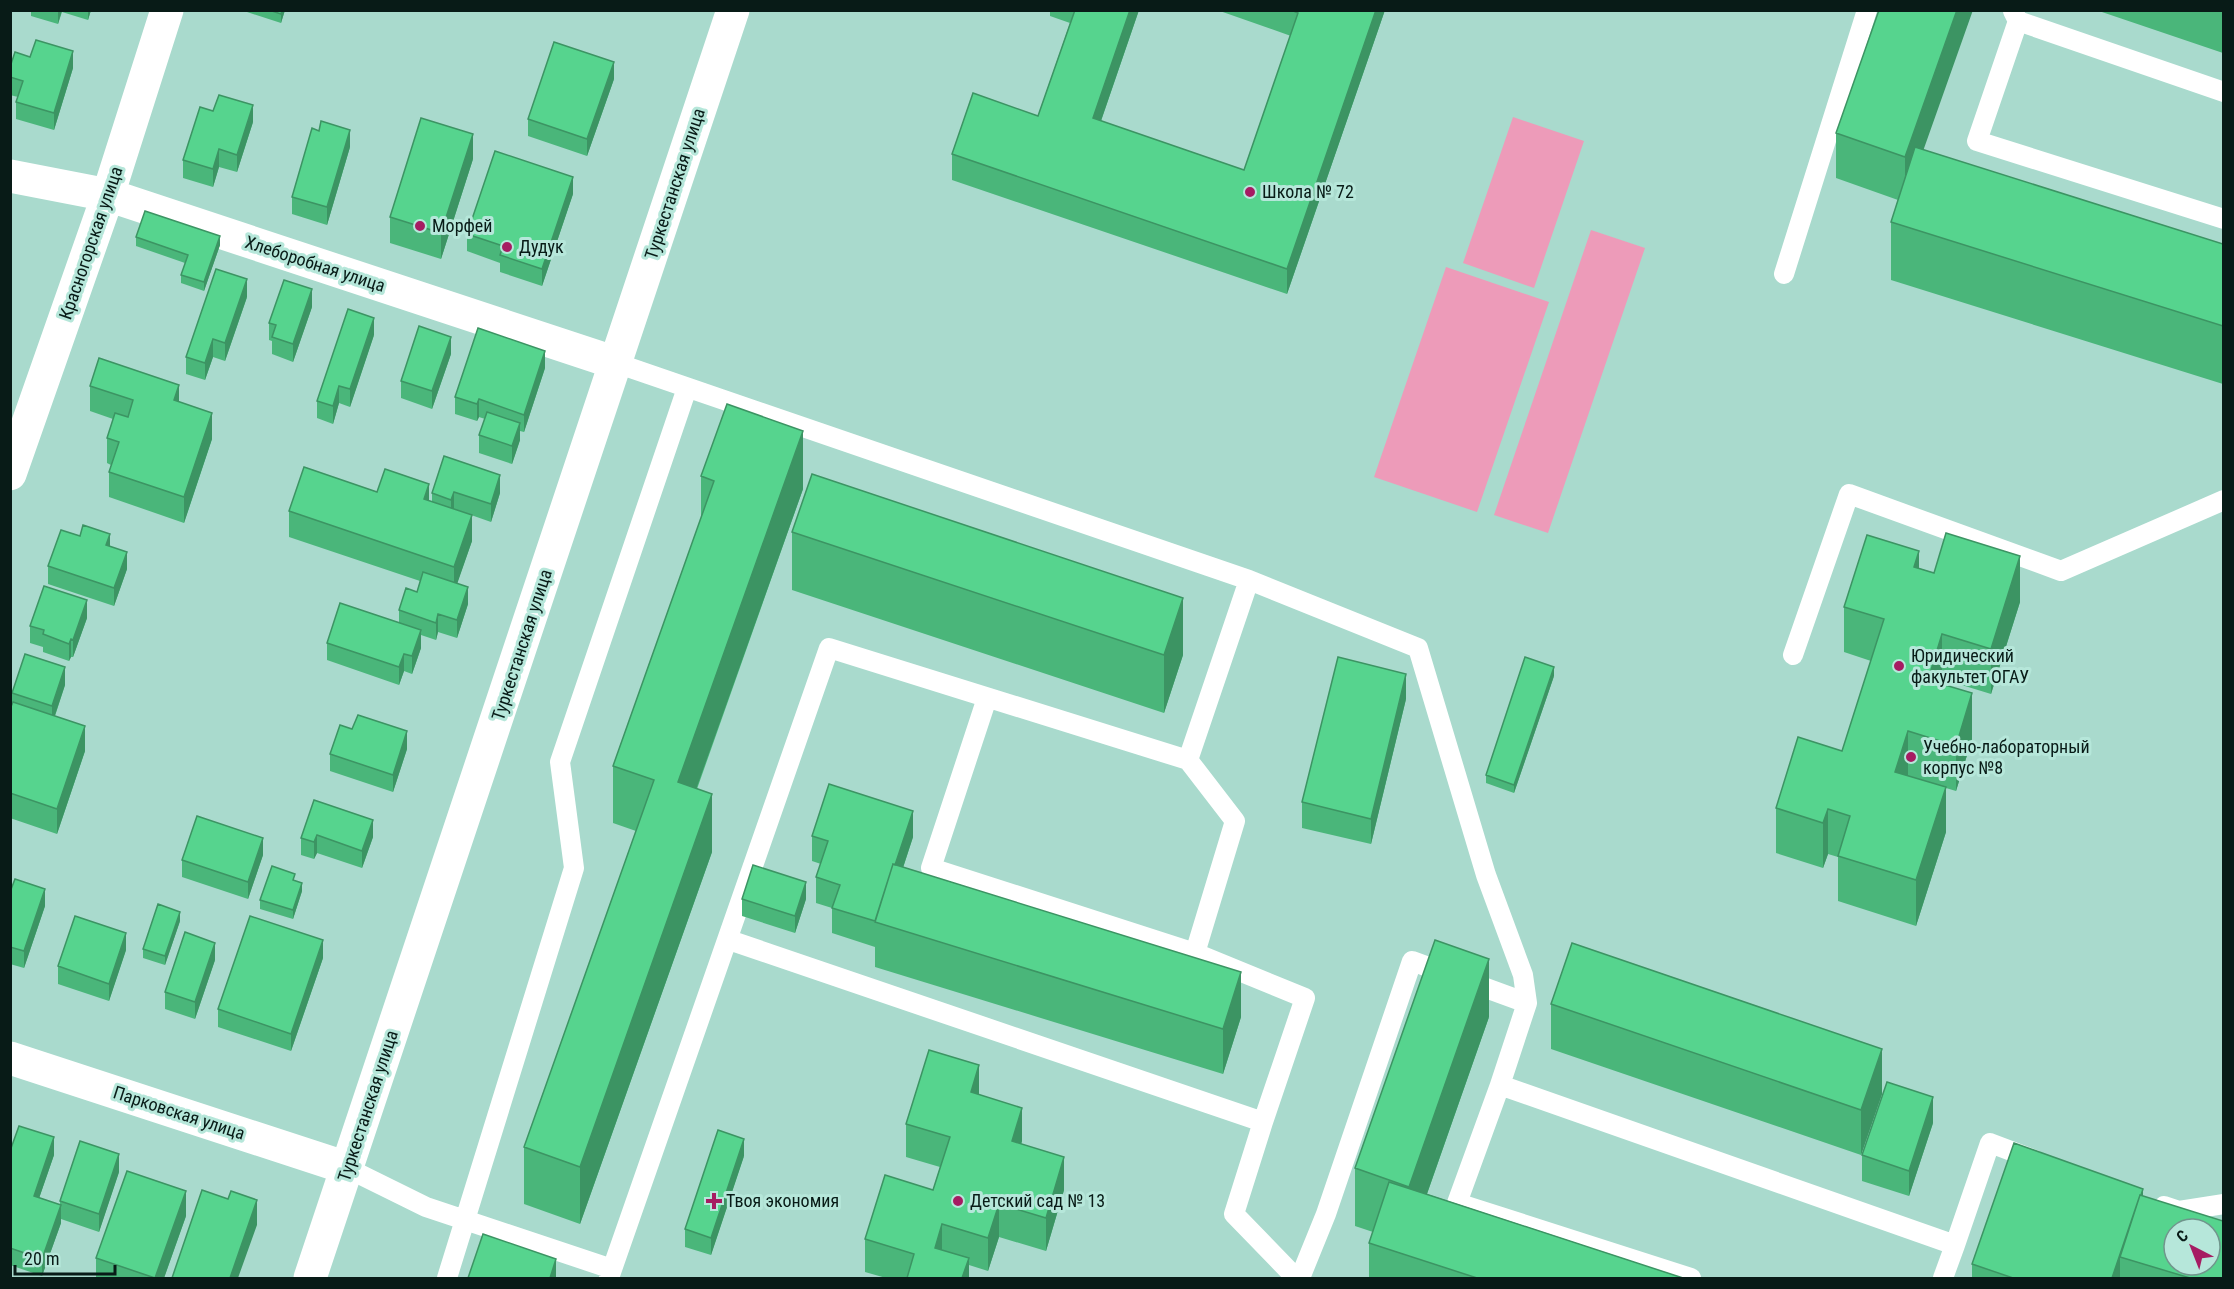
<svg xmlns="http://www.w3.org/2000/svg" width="2234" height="1289" viewBox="0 0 2234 1289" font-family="'Roboto Condensed',sans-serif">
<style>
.green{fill:#ed9bb9}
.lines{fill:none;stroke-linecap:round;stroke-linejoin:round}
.service{stroke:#fff;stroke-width:20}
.minor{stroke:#fff;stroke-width:33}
.tertiary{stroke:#fff;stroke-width:33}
.secondary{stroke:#fff;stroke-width:33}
.wall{fill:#4ab67a}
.shaded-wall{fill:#3c9463}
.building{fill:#56d48e;stroke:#3c9463;stroke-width:1.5;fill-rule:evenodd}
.poi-dot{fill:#a61c62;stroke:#b6e7da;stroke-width:2}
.labels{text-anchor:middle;stroke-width:6;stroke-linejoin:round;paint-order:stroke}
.street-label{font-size:18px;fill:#081b17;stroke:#b6e7da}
.poi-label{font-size:18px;fill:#081b17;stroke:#b6e7da;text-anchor:start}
</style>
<rect width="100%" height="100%" fill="#a9dacd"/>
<path class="green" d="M1513 117 1584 141 1534 288 1463 263Z
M1591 230 1645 248 1548 533 1494 515Z
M1446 267 1549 302 1477 512 1374 477Z"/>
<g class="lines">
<path class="service" d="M2013 11 2018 21 2224 92
M2018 21 1977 141 2224 219
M1784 274 1867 10
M616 363 1249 580 1418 648 1486 875 1523 975 1527 1003 1500 1085 1955 1245 1943 1278
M1793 655 1849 494 2061 571 2224 500
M987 698 931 868 1195 953 1235 821 1188 760 1249 580
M729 940 1263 1122 1305 998 1195 953
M1500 1085 1457 1203 1691 1278
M1263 1122 1234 1214 1296 1278
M347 1168 426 1207 612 1269
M2164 1206 2179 1211 2224 1204
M1955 1245 1990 1143 2035 1160
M447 1278 574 868 560 762 687 388
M609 1278 829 648 1188 760
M1300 1278 1326 1214 1412 961 1527 1003"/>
<path class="minor" d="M10 176 108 195 616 363
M10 474 108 195 167 10"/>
<path class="tertiary" d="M10 1058 347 1168"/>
<path class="secondary" d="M310 1278 733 10"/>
</g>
<path class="wall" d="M31 10H91L88 20 62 12 58 24 31 16Z
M241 10H285L281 23Z
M1050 10H1139L1101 121 1244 170 1291 36 1217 10H1385L1287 294 952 180V154L1038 116 1070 23 1050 16Z
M2096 10H2223V53Z
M10 67 73 68 54 130 16 119V102L18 97 10 95Z
M614 79 587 156 528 136V119Z
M253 122 237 172 219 167 213 187 183 178V160Z
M1836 133 1923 150 2223 244V384L1891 280V222L1898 200 1836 178Z
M350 147 327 225 292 214V197Z
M473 159 441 259 390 243V217Z
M573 194 542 286 500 272V263L467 251V234Z
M136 237 220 245 204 291 181 283V275L185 263 136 246Z
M247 297 225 361 213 357 205 380 186 374V357Z
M312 307 293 362 272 354V341L269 340V323Z
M374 335 350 407 339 403 333 424 317 418V401Z
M451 354 432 409 401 398V381Z
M545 368 524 432 520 431V440L512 464 479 453V435L485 419 479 417 477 421 455 414V397Z
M90 386 179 402 212 439 184 523 109 497V472L111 465 107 463V438L113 419 90 411Z
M444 456 500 493 491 522 454 509 472 541 457 583 468 604 457 638 438 632 436 640 421 635V648L412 674 404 671 399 685 327 660V643L399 623V610L417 592 420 581 289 537V511L377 492 432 502V493Z
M701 476 803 489 697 789 712 852 580 1224 524 1204V1147L636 831 613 823V766L701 518Z
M792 532 1183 655 1164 713 792 590Z
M110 546 127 569 114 606 48 584V566Z
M1919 568 2020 602 1991 694 1942 679 1941 684 1972 739 1956 791 1946 788V832L1916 926 1838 901V857L1828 854 1823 868 1776 853V808L1842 751 1871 661 1844 652V607Z
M87 618 73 657H71L69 661 43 652V647L30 643V626Z
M1554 676 1514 793 1486 783V775Z
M65 685 55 716 85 751 57 834 10 818V709L12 706V693Z
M1406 699 1371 844 1302 828V802Z
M407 749 393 792 330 771V754Z
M373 820V837L362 868 317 853 314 859 301 855V838Z
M812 836 913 837 903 868 1241 1017 1223 1074 875 967V947L832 933V908L816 903V877L821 864 812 861Z
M263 855 248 899 182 877V860Z
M302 891 293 919 260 909V900Z
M10 892 45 906 24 968 10 964Z
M742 899H806L795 933 742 916Z
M180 921 165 965 143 958V949Z
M126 950 109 1001 58 984V966Z
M323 958 291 1051 218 1027V1009Z
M215 960 195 1019 165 1009V992Z
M1551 1004 1882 1094 1861 1155 1551 1049Z
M1489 1017 1427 1194 1683 1278H1369V1243L1373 1232 1355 1226V1168Z
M979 1095 1022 1141 1021 1144 1064 1190 1046 1251 999 1237 988 1271 969 1265V1278H886L865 1272V1239L933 1190 940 1167 906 1157V1124Z
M1933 1123 1909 1196 1862 1181V1155Z
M10 1151 54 1155 39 1198 60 1205V1201L119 1172 99 1232 61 1219V1223L42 1276 10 1265Z
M744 1156 711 1255 685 1247V1229Z
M2143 1196 2223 1278H1972V1264Z
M186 1216 164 1278H96V1258Z"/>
<path class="shaded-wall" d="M58 10H62L58 24Z
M88 10H91L88 20Z
M282 10H285L281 23V14Z
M1130 10H1139L1093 144V118Z
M1376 10H1385L1287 294V269Z
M1957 10H1973L1905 202V157Z
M73 51V68L54 130V113Z
M614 62V79L587 156V139Z
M253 105V122L237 172V155Z
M350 130V147L327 225V207Z
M473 134V159L441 259V233Z
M219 149V167L213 187V169Z
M573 177V194L542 286V269Z
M12 200V218L10 223V206Z
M220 236V245L204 291V282Z
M247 279V297L225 361V343Z
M312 289V307L293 362V344Z
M374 318V335L350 407V389Z
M451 337V354L432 409V391Z
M213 339V357L205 380V363Z
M545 351V368L524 432V415Z
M179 385V411L174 400Z
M339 386V403L333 424V406Z
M479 399V417L477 421V404Z
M212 413V439L184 523V497Z
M520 423V440L512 464V446Z
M803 431V489L678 840V782Z
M500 475V493L491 522V504Z
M429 484V510L424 499Z
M454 492V509L451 517V500Z
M472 515V541L454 593V567Z
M110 534V551L106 545Z
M1919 551V596L1914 567Z
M127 552V569L114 606V588Z
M2020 556V602L1991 694V649Z
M468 587V604L457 638V620Z
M1183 598V655L1164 713V655Z
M87 600V618L73 657V640Z
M438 614V632L436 640V623Z
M421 630V648L412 674V656Z
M1942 634V679L1928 725V680Z
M71 639V657L69 661V644Z
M404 654V671L399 685V667Z
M65 667V685L52 724V706Z
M1554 667V676L1514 793V785Z
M1406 674V699L1371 844V819Z
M1972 693V739L1956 791V746Z
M85 726V751L57 834V809Z
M407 731V749L393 792V775Z
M1908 731V776L1895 772Z
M1946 787V832L1916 926V880Z
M712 794V852L580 1224V1167Z
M1828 809V854L1823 868V823Z
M913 811V837L884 925 876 922Z
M373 820V837L362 868V851Z
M317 835V853L314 859V842Z
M263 838V855L248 899V882Z
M806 882V899L795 933V916Z
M302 883V891L293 919V910Z
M45 889V906L24 968V951Z
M180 912V921L165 965V956Z
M126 933V950L109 1001V984Z
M323 940V958L291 1051V1034Z
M215 943V960L195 1019V1002Z
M1489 959V1017L1409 1245V1187Z
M1241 972V1017L1223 1074V1029Z
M1882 1049V1094L1861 1155V1110Z
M979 1065V1098L971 1092Z
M1933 1097V1123L1909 1196V1171Z
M1022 1108V1141L1012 1174V1141Z
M54 1137V1155L34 1213V1196Z
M744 1139V1156L711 1255V1238Z
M119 1154V1172L99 1232V1214Z
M1064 1157V1190L1046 1251V1218Z
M2143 1189V1221L2120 1257V1278H2112Z
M186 1191V1216L164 1278H155Z
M257 1200V1225L238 1278H230Z
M999 1204V1237L988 1271V1238Z
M61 1205V1223L42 1276V1259Z
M942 1224V1257L935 1248Z
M969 1258V1278H962Z
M556 1259V1278H550Z"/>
<path class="building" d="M269 10H282L281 14Z
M1075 10H1130L1093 118 1244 170 1298 13 1291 10H1376L1287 269 952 154 973 93 1038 116Z
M1879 10H1957L1905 157 1836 133Z
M36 40 73 51 54 113 16 102 23 81 10 77V67L15 52 30 57Z
M554 42 614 62 587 139 528 119Z
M219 95 253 105 237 155 219 149 213 169 183 160 200 107 213 111Z
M421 118 473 134 441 233 390 217Z
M321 121 350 130 327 207 292 197 312 128 319 131Z
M1915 147 2223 244V326L1891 222Z
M495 151 573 177 542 269 500 255 503 246 467 234Z
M145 211 220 236 204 282 181 275 188 255 136 237Z
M216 269 247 279 225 343 213 339 205 363 186 357Z
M284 280 312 289 293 344 272 337 276 325 269 323Z
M348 309 374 318 350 389 339 386 333 406 317 401Z
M419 326 451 337 432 391 401 381Z
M478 328 545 351 524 415 479 399 477 404 455 397Z
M99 358 179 385 174 400 212 413 184 497 109 472 119 442 107 438 115 413 128 417 133 400 90 386Z
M727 404 803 431 678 782 712 794 580 1167 524 1147 654 780 613 766 714 481 701 476Z
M487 412 520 423 512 446 479 435Z
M444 456 500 475 491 504 454 492 451 500 432 493Z
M304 467 377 492 385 469 429 484 424 499 472 515 454 567 289 511Z
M812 474 1183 598 1164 655 792 532Z
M83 525 110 534 106 545 127 552 114 588 48 566 61 530 80 536Z
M1946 533 2020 556 1991 649 1942 634 1928 680 1972 693 1956 746 1908 731 1895 772 1946 787 1916 880 1838 856 1850 816 1828 809 1823 823 1776 808 1798 737 1842 751 1884 619 1844 607 1867 535 1919 551 1914 567 1934 573Z
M423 572 468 587 457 620 438 614 436 623 399 610 406 588 417 592Z
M44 586 87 600 73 640 71 639 69 644 43 634 44 630 30 626Z
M340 603 421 630 412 656 404 654 399 667 327 643Z
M25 654 65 667 52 706 12 693Z
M1338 657 1406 674 1371 819 1302 802Z
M1525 657 1554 667 1514 785 1486 775Z
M13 702 85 726 57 809 10 793V709Z
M358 715 407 731 393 775 330 754 340 725 352 729Z
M829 784 913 811 895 865 893 864 875 921 832 908 840 885 816 877 828 841 812 836Z
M314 800 373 820 362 851 317 835 314 842 301 838Z
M197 816 263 838 248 882 182 860Z
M893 864 1241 972 1223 1029 875 922Z
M753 865 806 882 795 916 742 899Z
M272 866 295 874 293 880 302 883 293 910 260 900Z
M15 879 45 889 24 951 10 947V892Z
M158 904 180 912 165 956 143 949Z
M75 916 126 933 109 984 58 966Z
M250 916 323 940 291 1034 218 1009Z
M185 932 215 943 195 1002 165 992Z
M1435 940 1489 959 1409 1187 1355 1168Z
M1572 943 1882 1049 1861 1110 1551 1004Z
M929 1050 979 1065 971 1092 1022 1108 1012 1141 1064 1157 1046 1218 999 1204 988 1238 942 1224 935 1248 969 1258 962 1278H907L914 1254 865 1239 885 1175 933 1190 950 1137 906 1124Z
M1887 1082 1933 1097 1909 1171 1862 1155Z
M19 1126 54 1137 34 1196 61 1205 42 1259 10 1248V1151Z
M718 1130 744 1139 711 1238 685 1229Z
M80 1141 119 1154 99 1214 60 1201Z
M2014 1143 2143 1189 2141 1195H2140L2112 1278H2013L1972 1264Z
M127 1171 186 1191 155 1278 96 1258Z
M1389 1182 1683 1278H1477L1369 1243Z
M202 1190 228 1199 231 1191 257 1200 230 1278H172Z
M2140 1195 2223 1221V1278H2190L2120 1257ZM2174 1229H2210V1265H2174Z
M483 1234 556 1259 550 1278H468Z"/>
<g class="poi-dot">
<circle cx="1250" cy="192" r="6"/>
<circle cx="420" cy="226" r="6"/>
<circle cx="507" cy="247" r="6"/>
<circle cx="1899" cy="666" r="6"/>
<circle cx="1911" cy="757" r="6"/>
<path d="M711 1192h6v6h6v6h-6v6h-6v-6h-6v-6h6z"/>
<circle cx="958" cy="1201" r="6"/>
</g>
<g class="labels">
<g class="street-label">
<text transform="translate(675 184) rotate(-72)" y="6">Туркестанская улица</text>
<text transform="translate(91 243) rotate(-71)" y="6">Красногорская улица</text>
<text transform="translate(315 264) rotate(18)" y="6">Хлеборобная улица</text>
<text transform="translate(522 645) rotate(-72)" y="6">Туркестанская улица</text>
<text transform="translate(368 1106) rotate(-72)" y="6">Туркестанская улица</text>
<text transform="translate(179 1113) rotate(18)" y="6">Парковская улица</text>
</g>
<g class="poi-label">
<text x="1262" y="198">Школа № 72</text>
<text x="432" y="232">Морфей</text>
<text x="519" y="253">Дудук</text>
<text x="1911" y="662">Юридический<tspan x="1911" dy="21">факультет ОГАУ</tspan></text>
<text x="1923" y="753">Учебно-лабораторный<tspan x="1923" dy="21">корпус №8</tspan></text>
<text x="726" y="1207">Твоя экономия</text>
<text x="970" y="1207">Детский сад № 13</text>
</g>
</g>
<rect width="2234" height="1289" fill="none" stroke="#081b17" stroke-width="24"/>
<g transform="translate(2192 1247) rotate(318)"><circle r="28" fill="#b6e7da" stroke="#70958c" stroke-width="1.5"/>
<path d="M0-4.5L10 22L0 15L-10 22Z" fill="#a61c62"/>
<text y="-9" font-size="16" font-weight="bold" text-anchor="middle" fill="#081b17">С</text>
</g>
<path d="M15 1265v9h100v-9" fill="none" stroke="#081b17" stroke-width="3"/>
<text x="24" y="1265" font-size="18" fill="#081b17" stroke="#b6e7da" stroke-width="4.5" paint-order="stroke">20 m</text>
</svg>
